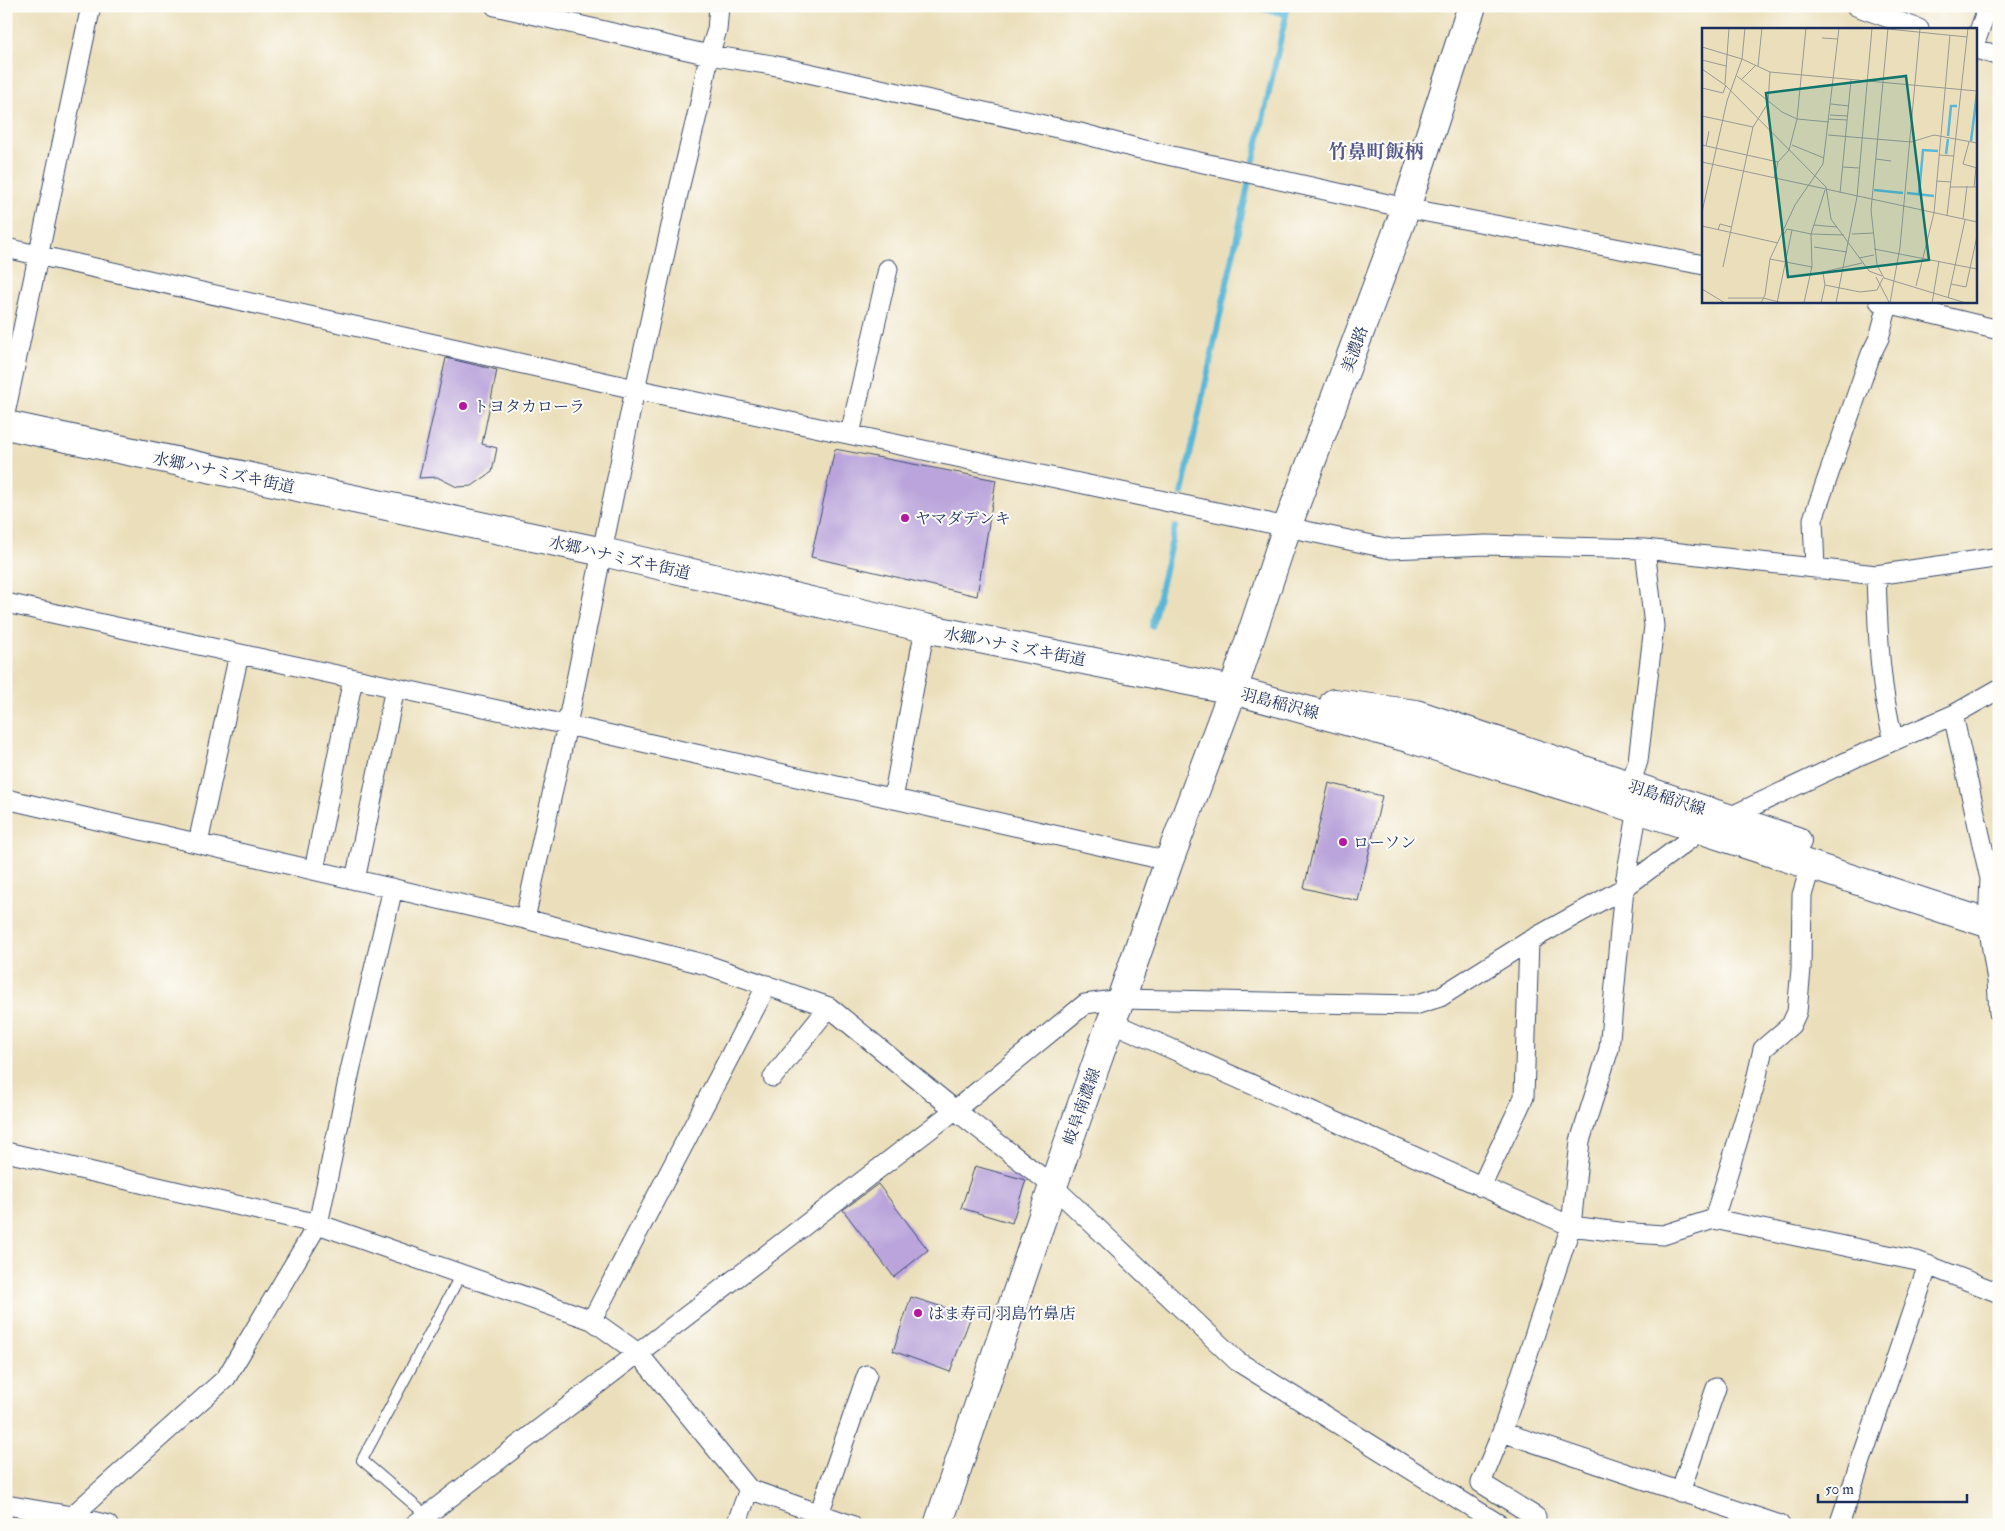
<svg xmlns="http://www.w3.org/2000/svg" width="2005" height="1531" viewBox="0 0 2005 1531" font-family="'IM FELL Double Pica','Noto Serif JP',serif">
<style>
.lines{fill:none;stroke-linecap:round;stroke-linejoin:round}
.stream{stroke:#59b7d7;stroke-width:6}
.building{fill:#baa4db}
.service-casing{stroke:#3a496c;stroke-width:12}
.minor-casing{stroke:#3a496c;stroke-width:21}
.secondary-casing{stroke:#3a496c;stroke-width:30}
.primary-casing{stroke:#3a496c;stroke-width:30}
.service{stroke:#fff;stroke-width:10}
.minor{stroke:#fff;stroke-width:19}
.secondary{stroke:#fff;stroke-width:28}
.primary{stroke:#fff;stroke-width:28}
.poi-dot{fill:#b5179e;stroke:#fdfcf7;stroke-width:2}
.labels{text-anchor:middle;stroke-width:4;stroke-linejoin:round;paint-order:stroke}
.street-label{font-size:16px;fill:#1b2f5e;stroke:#fdfcf7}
.poi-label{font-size:16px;fill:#1b2f5e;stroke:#fdfcf7;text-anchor:start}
.quarter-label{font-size:19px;font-weight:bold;fill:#53588a;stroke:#fdfcf7}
.inset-river{fill:none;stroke:#59b7d7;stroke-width:2.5}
.inset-road{fill:none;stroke:#989996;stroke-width:1}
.view{fill:#0f766e;fill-opacity:0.15;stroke:#0f766e;stroke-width:2.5}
.inset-edge{fill:none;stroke:#1b2f5e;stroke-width:2.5}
</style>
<rect width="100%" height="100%" fill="#fdfcf7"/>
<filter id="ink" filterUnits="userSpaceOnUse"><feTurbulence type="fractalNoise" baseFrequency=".02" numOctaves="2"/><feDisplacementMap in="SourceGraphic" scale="10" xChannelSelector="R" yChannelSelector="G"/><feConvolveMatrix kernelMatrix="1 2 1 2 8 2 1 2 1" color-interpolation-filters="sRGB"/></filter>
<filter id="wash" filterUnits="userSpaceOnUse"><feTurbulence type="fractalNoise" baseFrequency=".0096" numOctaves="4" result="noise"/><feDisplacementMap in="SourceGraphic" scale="20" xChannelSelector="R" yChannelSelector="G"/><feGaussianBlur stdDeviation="1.12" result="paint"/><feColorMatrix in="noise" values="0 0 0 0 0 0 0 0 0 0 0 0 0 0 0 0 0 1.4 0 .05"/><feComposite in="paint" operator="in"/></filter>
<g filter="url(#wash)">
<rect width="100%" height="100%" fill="#ebdfbb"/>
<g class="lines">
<path class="stream" d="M1251 6 1286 14
M1254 160 1288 6
M1182 493 1249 181
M1152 626 1175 527"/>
</g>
<g id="blocks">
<path class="building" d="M446 358 497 370 482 444 497 448 492 472 472 486 457 487 437 477 419 478Z
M835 449 996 480 977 596 811 557Z
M1329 783 1382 796 1358 901 1304 888Z
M975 1166 1026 1180 1012 1223 961 1208Z
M878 1184 928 1250 894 1277 843 1210Z
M911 1297 971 1316 950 1372 893 1351Z"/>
</g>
</g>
<g filter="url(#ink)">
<use href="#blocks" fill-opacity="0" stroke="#3a496c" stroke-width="1"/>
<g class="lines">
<g class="service-casing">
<path id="service" d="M426 1515 362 1460 461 1274"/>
</g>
<g class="minor-casing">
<path id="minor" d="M495 6 709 55 772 65 1080 133 1136 148 1406 208 1704 265
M1856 6 1919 29
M1976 40 1988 6
M1976 49 1999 56
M6 248 635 389 1391 549 1486 545 1645 549 1876 575 1994 558 1999 556
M1879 301 1999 330
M6 409 91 6
M850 434 888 269
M1815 569 1813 519 1871 354 1879 338 1889 301
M1876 575C1878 631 1879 687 1894 741
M6 603 567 725 1169 861
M1953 715 1990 879 1988 924 1997 981 1999 1013
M1630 785 1638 761 1654 626 1645 549
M6 799 525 919 707 965 829 1007 955 1110 1053 1186 1237 1361 1500 1525
M893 799 925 628
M198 843 239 654
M314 870 353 679
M355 880 395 688
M525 919 567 725 635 389 680 185 700 103 709 55 717 30 719 6
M1111 1022 1571 1226 1619 1232 1663 1235 1714 1219 1917 1261 1999 1293
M773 1077 829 1007
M6 1152 318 1224 592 1320 638 1353 749 1489 736 1525
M1481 1187 1524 1097 1529 941
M1714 1219 1755 1084 1763 1049 1791 1025 1797 1012 1801 969 1802 895 1811 865
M592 1320 767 985
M1502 1432 1780 1525
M749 1489 851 1525
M1680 1492 1716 1388
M6 1505 72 1516 108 1525
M819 1514 867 1375
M1536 1517 1481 1483 1502 1432 1571 1226 1580 1141 1609 1049 1624 888 1638 809
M62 1525 226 1378 318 1224 350 1071 393 888
M414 1525 955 1110 1085 1004 1121 999 1415 1005 1440 997 1529 941 1624 888 1702 830 1863 754 1953 715 1999 689
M1839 1525 1928 1265"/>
</g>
<g class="secondary-casing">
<path id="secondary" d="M1233 690 1408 738 1638 809 1999 927
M1334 703 1416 714 1797 841"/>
</g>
<g class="primary-casing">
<path id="primary" d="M6 425 603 552 925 628 1233 690
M938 1525 1053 1186 1111 1022 1121 999 1169 861 1233 690 1287 527 1406 208 1472 6"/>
</g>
<use href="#service" class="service"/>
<use href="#minor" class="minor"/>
<use href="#secondary" class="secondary"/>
<use href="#primary" class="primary"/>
</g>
</g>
<g class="poi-dot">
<circle cx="463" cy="406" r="5"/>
<circle cx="905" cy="518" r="5"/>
<circle cx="1343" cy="842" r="5"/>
<circle cx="918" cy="1313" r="5"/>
</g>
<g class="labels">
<g class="street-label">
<text transform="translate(1354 349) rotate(-70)" y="6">美濃路</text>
<text transform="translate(224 472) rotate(12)" y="6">水郷ハナミズキ街道</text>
<text transform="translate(620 557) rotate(13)" y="6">水郷ハナミズキ街道</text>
<text transform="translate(1015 646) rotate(11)" y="6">水郷ハナミズキ街道</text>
<text transform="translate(1280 703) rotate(15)" y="6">羽島稲沢線</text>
<text transform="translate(1667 797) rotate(18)" y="6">羽島稲沢線</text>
<text transform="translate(1081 1106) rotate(-70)" y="6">岐阜南濃線</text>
</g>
<g class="poi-label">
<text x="473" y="412">トヨタカローラ</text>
<text x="915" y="524">ヤマダデンキ</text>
<text x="1353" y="848">ローソン</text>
<text x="928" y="1319">はま寿司 羽島竹鼻店</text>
</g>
<g class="quarter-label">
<text x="1376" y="158">竹鼻町飯柄</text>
</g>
</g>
<g transform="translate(1702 28)">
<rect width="275" height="275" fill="#ebdfbb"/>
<path class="inset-river" d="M246 108 249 78H255M269 113 275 65M244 126 246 111M172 162 201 165M205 165 232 168M217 166 221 122 236 123"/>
<path class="inset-road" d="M176 0 265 9M186 0 169 182 175 237 182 250 264 275M120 10 136 11M0 19 40 31 68 44 275 63M0 32 24 38M56 38 60 0M0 41 23 57 124 159 129 191 167 243 180 248M35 48 80 84 95 91 127 94M40 51 54 37M23 56 27 0M0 60 21 65 24 57M129 76 147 78M128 87 146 88M0 88 51 99 21 239M127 91 145 92M51 99 66 75 68 44M126 107 209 114 232 107 275 115M267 114 261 136 275 140M0 117 76 134 87 122 95 91 104 0M90 117 122 130M4 118 7 103M237 127 252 128M174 131 189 133M0 134 275 194M141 139 157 140M72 150 76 134M234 153 249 154M248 159H275M272 159 274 140M138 165 149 52M0 184 25 73 40 31 43 0M245 188 266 0M261 191 265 158M112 197 135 199M0 198 76 215M16 202 18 196 29 199M82 206 85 201 109 206 142 207M150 206 172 205M112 219 145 224M172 221 275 241M157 230 172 227M68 231 110 239M121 245 123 257 158 264 175 262 181 250M108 247 160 235M174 249 187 274M249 256 264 259 275 208M214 258 232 185 248 7M0 261 23 275M26 270H61L81 275M246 270 263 192M59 275 63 267 68 231 93 177 121 136 137 0M75 275 90 202M102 275 110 238 109 206 123 162M119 275 123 257M134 275 155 169 170 0M188 275 198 219 218 0M230 275 237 233"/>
<path class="view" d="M204 48 227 232 86 249 64 65Z"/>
<rect width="275" height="275" class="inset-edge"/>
</g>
<rect width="2005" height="1531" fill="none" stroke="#fdfcf7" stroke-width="25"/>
<path d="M1818 1494v8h149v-8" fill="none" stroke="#1b2f5e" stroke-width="2.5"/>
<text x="1825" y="1494" font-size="15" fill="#1b2f5e" stroke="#fdfcf7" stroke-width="4" paint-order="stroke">50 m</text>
</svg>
